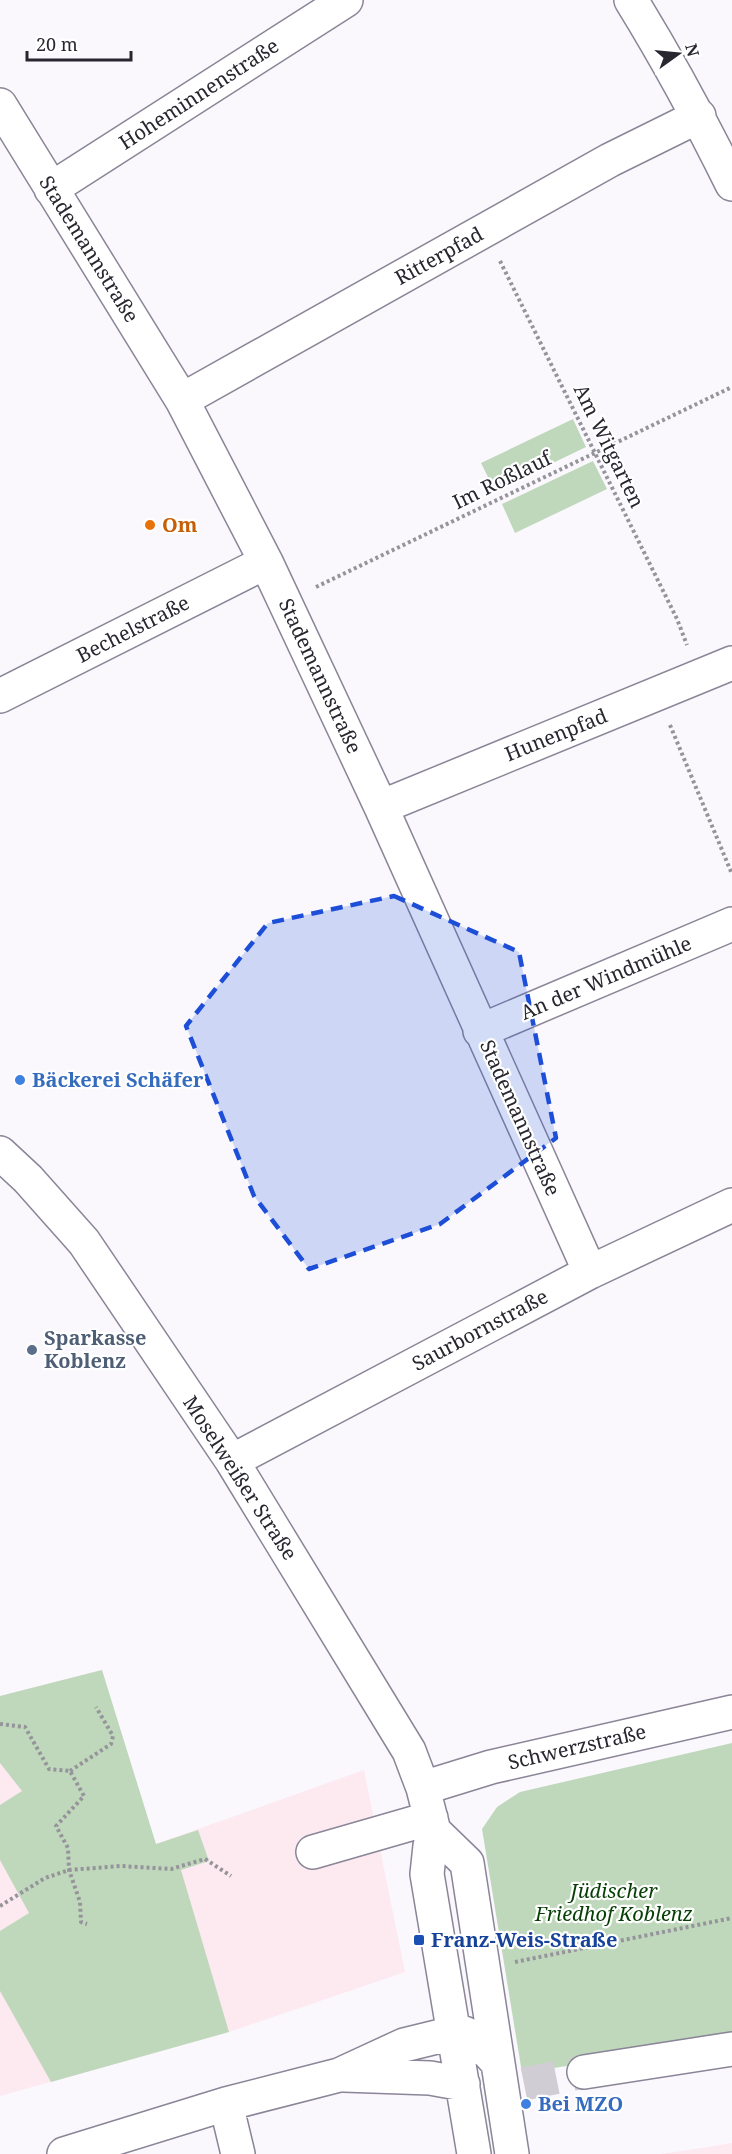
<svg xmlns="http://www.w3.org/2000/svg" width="732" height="2154" viewBox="0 0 732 2154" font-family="'Noto Serif',serif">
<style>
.commercial{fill:#fde9f0}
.green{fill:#bfd8bc}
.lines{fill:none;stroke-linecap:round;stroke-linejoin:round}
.minor-tunnel{stroke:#d0ced4;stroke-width:33;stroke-dasharray:33 16;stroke-linecap:butt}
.minor-casing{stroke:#8a8597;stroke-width:36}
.path{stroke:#96949b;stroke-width:4;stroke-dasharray:3 3;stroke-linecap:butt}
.minor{stroke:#fff;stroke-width:33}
.marked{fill:#1d4ed8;fill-opacity:0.2;stroke:#1d4ed8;stroke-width:4.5;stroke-dasharray:12 8;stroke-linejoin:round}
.food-dot{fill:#e8710a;stroke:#fff;stroke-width:2}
.shop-dot{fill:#3f7fe0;stroke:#fff;stroke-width:2}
.service-dot{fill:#5c6f8a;stroke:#fff;stroke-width:2}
.transit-dot{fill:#1a4fb4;stroke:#fff;stroke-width:2}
.labels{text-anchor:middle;stroke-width:4.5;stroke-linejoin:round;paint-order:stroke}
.street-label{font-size:20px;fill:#28262e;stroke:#fff}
.food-label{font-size:20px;font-weight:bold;fill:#c56008;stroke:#fff;text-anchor:start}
.shop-label{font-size:20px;font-weight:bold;fill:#366cbe;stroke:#fff;text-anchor:start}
.service-label{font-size:20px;font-weight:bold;fill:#4e5e75;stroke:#fff;text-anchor:start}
.park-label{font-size:20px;font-style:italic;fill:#063f03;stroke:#fff}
.transit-label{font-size:20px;font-weight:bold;fill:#164399;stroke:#fff;text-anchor:start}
</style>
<rect width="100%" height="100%" fill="#faf8fd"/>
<path class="commercial" d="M102 1670 131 1770 156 1844 364 1770 405 1972 229 2032 0 2096V1696Z
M732 2143V2154H661L715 2146Z"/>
<path class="green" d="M573 419 586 447 495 491 481 463Z
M593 461 607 489 515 533 502 504Z
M102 1670 156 1844 198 1830 209 1861 181 1870 229 2032 51 2082 0 1991V1931L29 1913 0 1860V1805L22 1791 0 1763V1696Z
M732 1743V2040L522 2073 482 1829 497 1807 520 1792Z"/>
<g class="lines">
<path class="minor-tunnel" d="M524 2084 584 2072"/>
<g class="minor-casing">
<path id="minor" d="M631 0C668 60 701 121 732 184
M0 105 182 400 266 562 381 807 590 1272
M51 189 346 0
M182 400 610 160 699 116
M0 696 266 562
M381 807 732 663
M480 1031 732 924
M0 1153 28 1179 84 1242 232 1461 409 1751 423 1788 434 1831 430 1846 427 1874 474 2154
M232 1461 590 1272 732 1205
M423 1788 491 1767 732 1712
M434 1831 467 1863 512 2154
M313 1852 431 1818
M584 2072 732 2049
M344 2075 430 2078 463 2084
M226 2104 238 2154
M64 2154 226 2104 339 2075 404 2045 453 2033H464L475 2038 497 2062"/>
</g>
<path class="path" d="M500 261 677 619 687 645
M316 587 732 387
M670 725 732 874
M0 1724 25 1727 49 1769 70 1771 84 1796 56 1826 68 1848 69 1870 80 1902 81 1922 87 1924
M70 1771 111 1744 113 1736 96 1707
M0 1906 45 1878 69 1870 121 1866 171 1869 205 1859 231 1876
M515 1962 732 1918"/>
<use href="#minor" class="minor"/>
</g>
<path class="marked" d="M394 896 519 952 556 1138 440 1224 309 1269 254 1196 186 1026 268 923Z"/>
<circle class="food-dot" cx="150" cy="525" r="6"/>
<g class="shop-dot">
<circle cx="20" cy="1080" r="6"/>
<circle cx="526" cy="2104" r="6"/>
</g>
<circle class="service-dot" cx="32" cy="1350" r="6"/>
<rect class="transit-dot" x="413" y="1934" width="12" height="12" rx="3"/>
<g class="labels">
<g class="street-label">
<text transform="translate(199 94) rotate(-33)" y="7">Hoheminnenstraße</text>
<text transform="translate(89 249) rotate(58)" y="7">Stademannstraße</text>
<text transform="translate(439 256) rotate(-29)" y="7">Ritterpfad</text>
<text transform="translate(609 446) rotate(64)" y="7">Am Witgarten</text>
<text transform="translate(502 480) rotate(-26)" y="7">Im Roßlauf</text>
<text transform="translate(133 629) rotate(-27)" y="7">Bechelstraße</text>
<text transform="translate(320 676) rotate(65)" y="7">Stademannstraße</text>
<text transform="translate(556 735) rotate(-22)" y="7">Hunenpfad</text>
<text transform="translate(606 978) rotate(-23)" y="7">An der Windmühle</text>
<text transform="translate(520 1118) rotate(66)" y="7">Stademannstraße</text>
<text transform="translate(480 1330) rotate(-28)" y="7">Saurbornstraße</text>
<text transform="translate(240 1478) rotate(57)" y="7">Moselweißer Straße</text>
<text transform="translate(577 1747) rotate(-13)" y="7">Schwerzstraße</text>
</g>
<g class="food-label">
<text x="162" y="532">Om</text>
</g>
<g class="shop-label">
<text x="32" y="1087">Bäckerei Schäfer</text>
<text x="538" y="2111">Bei MZO</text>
</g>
<g class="service-label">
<text x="44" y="1345">Sparkasse<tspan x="44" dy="23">Koblenz</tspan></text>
</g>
<g class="park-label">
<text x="614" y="1898">Jüdischer<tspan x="614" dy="23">Friedhof Koblenz</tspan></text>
</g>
<g class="transit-label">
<text x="431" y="1947">Franz-Weis-Straße</text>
</g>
</g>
<g transform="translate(678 54) rotate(75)" stroke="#ffffff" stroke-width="4.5" paint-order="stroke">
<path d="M0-4.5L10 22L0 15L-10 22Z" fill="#28262e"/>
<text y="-9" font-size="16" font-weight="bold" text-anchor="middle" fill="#28262e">N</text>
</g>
<path d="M27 51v9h104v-9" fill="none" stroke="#28262e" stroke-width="3"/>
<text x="36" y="51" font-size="18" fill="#28262e" stroke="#ffffff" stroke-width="4.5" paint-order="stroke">20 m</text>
</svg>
